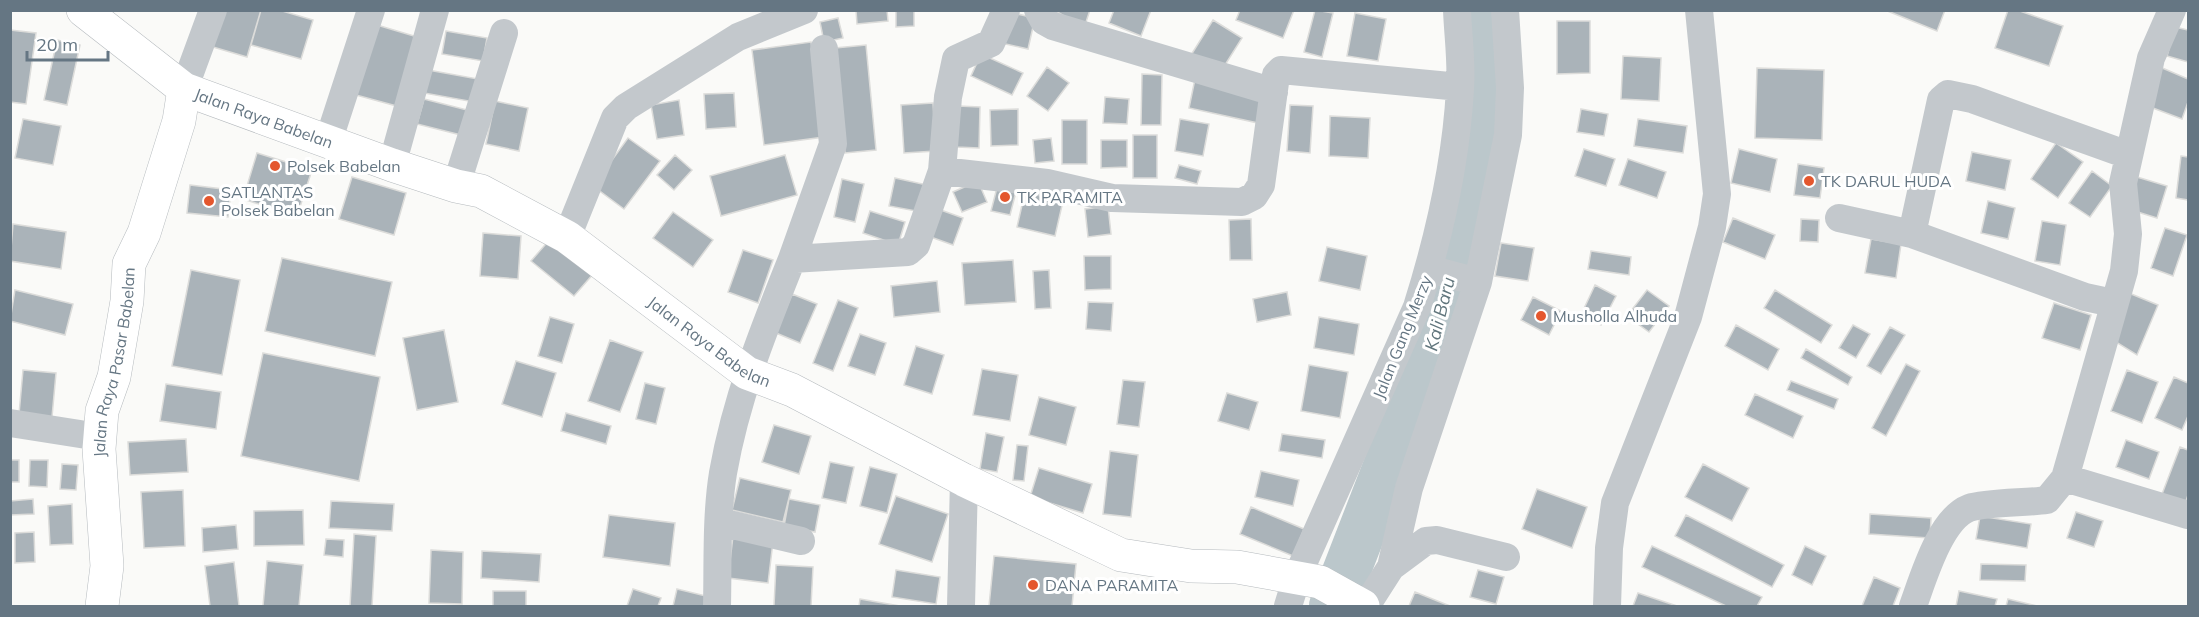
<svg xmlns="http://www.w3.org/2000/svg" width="2199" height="617" viewBox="0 0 2199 617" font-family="Mulish,sans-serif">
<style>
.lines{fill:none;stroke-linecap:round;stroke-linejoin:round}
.river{stroke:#bbc7cb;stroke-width:48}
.building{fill:#aab3b9;stroke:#dcdcda;stroke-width:1.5}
.primary-casing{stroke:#b5babe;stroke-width:34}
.minor{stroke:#c3c8cc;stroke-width:28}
.primary{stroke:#fff;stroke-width:33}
.poi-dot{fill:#e4572e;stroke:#fff;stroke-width:2}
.labels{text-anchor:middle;stroke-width:6;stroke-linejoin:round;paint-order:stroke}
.street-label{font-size:16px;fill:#657683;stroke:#fff}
.poi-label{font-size:16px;fill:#657683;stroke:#fff;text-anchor:start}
.water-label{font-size:18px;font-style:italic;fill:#60757c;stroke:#fff}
</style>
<rect width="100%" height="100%" fill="#fafaf8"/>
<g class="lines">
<path class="river" d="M1333 606 1431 353 1447 301 1454 250 1490 138 1477 10"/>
</g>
<path class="building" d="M223 10H261L247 57 213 47Z
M261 10H279L313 20 301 59 251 45Z
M856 10H887L888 21 857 24Z
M896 10H914V26L896 27Z
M1054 10H1090L1084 28Z
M1114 10H1151L1141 36 1109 23Z
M1240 10H1294L1283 38 1236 20Z
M1315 10 1333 13 1322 57 1304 52Z
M1885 10H1945L1937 31Z
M2008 10H2017L2063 26 2049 66 1995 48Z
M1009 12 1035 18 1028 49 1001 43Z
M1355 13 1386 19 1378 61 1347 56Z
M838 18 843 38 824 42 820 22Z
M1213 20 1242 38 1220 73 1191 55Z
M1557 21H1590V73L1557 74Z
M377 25 424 39 404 108 356 95Z
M2175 27 2188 30V62L2167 56Z
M10 30 36 33 26 104 10 102Z
M446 31 487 38 483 61 442 54Z
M57 40 80 45 67 105 44 100Z
M811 42 824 137 764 145 752 50Z
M866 45 876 150 845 153 835 48Z
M981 54 1023 73 1012 95 971 76Z
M1623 56 1661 58 1659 101 1621 99Z
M1047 67 1069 83 1048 111 1027 96Z
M2160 67 2188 79V102L2182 119 2145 105Z
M1757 68 1824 70 1822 140 1755 138Z
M428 70 478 79 474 102 424 93Z
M1142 74 1162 75 1161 125H1141Z
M1195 79 1264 94 1258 123 1189 108Z
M734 93 736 127 706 129 704 94Z
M1105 97 1129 99 1127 124 1103 123Z
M424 99 471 111 465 136 417 124Z
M679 100 684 135 657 139 651 105Z
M495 101 528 108 519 151 486 144Z
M933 103 936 151 904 153 901 105Z
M1290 105 1313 106 1310 153 1287 151Z
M958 106 980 107 979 148 957 147Z
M1018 109V145L991 146 990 110Z
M1581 109 1608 114 1604 136 1577 132Z
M1330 116 1370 118 1368 158 1329 156Z
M23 119 61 126 53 165 15 158Z
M1180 119 1209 124 1203 156 1175 151Z
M1638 119 1687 126 1683 153 1634 146Z
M1062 120H1087V164H1062Z
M1133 135H1157V178H1133Z
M628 138 660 161 624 209 593 186Z
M1051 138 1054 161 1035 163 1033 140Z
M1101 140H1127V167L1101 168Z
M2056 143 2083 162 2058 198 2031 179Z
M1584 149 1615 159 1606 186 1575 176Z
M1739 149 1777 159 1770 192 1731 183Z
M1972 152 2011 160 2005 190 1966 181Z
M257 153 312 170 297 216 243 199Z
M675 155 692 170 674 190 657 175Z
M785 155 797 195 721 216 710 176Z
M2181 156 2188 157V200L2176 198Z
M1628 159 1666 172 1657 198 1619 185Z
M1798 164 1824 168 1820 198 1794 195Z
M1179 165 1201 171 1197 184 1175 178Z
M2092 171 2112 186 2090 217 2069 203Z
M352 177 406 193 394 235 339 219Z
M2137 177 2167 186 2157 218 2128 209Z
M895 178 927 185 921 212 889 206Z
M842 179 864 184 855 222 834 217Z
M999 180 1018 184 1010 215 991 211Z
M978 181 987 202 962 212 953 192Z
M190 185 231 190 228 217 187 213Z
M1025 192 1063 201 1055 236 1017 227Z
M1988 201 2015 208 2008 239 1981 233Z
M1108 206 1111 234 1088 237 1085 209Z
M938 209 963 218 953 245 928 236Z
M870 211 905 222 898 245 863 233Z
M673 212 713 240 693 267 653 238Z
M1733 218 1775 235 1765 259 1723 242Z
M1251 219 1252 260H1230L1229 220Z
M1801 219 1819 220 1818 242 1800 241Z
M2042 221 2066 225 2060 265 2035 261Z
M13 224 66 232 61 269 10 261Z
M2165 228 2187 235 2173 276 2151 268Z
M483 233 521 236 518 279 480 276Z
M551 238 594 273 574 296 531 261Z
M1871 239 1901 244 1896 278 1865 273Z
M1501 243 1534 248 1528 281 1495 276Z
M1327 247 1367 256 1360 290 1319 281Z
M743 250 773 260 758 303 728 292Z
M1591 251 1631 257 1629 275 1588 269Z
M1084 256H1111V289L1085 290Z
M282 258 392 282 375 356 265 331Z
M1013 260 1016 302 965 305 962 263Z
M191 270 240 280 222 375 172 366Z
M1049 270 1051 308 1035 309 1033 271Z
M937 281 940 312 894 317 891 286Z
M1595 285 1616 296 1601 325 1581 315Z
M15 290 73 304 65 335 10 321Z
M1647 290 1669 306 1649 332 1627 316Z
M1775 290 1832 325 1821 343 1764 308Z
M2124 291 2158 305 2137 355 2111 339Z
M1287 292 1291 315 1257 322 1253 299Z
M792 294 817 304 800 343 776 333Z
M1533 297 1561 311 1549 335 1521 320Z
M838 300 858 308 833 371 813 363Z
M1088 302 1113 303 1111 331 1086 329Z
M2054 303 2091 315 2080 350 2042 338Z
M550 317 574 324 562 363 538 356Z
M1319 317 1359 324 1354 355 1314 348Z
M1736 325 1779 349 1768 370 1725 346Z
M1853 325 1870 334 1856 358 1839 348Z
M1890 327 1905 335 1881 374 1867 366Z
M444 330 458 402 417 410 403 338Z
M860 334 886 343 875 375 848 366Z
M610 340 643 352 620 412 588 401Z
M916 346 944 355 932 394 904 385Z
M1806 349 1852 377 1848 385 1801 358Z
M263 353 380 377 359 481 241 456Z
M516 361 556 373 542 417 502 404Z
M1906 364 1920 371 1886 436 1872 428Z
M1309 365 1348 372 1340 418 1301 411Z
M982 369 1018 375 1010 421 973 415Z
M23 370 56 373 52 417 19 414Z
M2127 370 2158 382 2142 423 2111 411Z
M2174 377 2188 383V416L2182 430 2155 418Z
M1123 380 1145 382 1139 427 1117 424Z
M1791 381 1838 399 1834 409 1787 390Z
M645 383 665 388 656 424 636 419Z
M166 384 221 392 216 429 160 421Z
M1227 393 1258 402 1249 430 1218 421Z
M1755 394 1803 416 1793 438 1745 415Z
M1039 397 1076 407 1066 445 1029 435Z
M566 413 611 426 606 444 561 431Z
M774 425 811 436 799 474 762 462Z
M986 433 1004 437 997 472 980 469Z
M1282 434 1325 440 1322 458 1279 451Z
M186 439 188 472 130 475 128 442Z
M2126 440 2159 452 2149 479 2116 467Z
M1017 445 1028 446 1024 481 1013 480Z
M2180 447 2188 450V495L2183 510 2159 502Z
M1110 451 1138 455 1131 517 1103 514Z
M10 460H19V482H10Z
M30 460H48L47 487 29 486Z
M830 462 854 467 846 503 822 498Z
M62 464 78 465 76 490 60 489Z
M1703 464 1749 488 1732 521 1685 497Z
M870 467 897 474 887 513 860 506Z
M1039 468 1092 484 1083 513 1030 497Z
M1261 471 1299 480 1293 506 1255 497Z
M740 478 791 490 783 522 732 510Z
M1537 489 1587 507 1572 548 1522 529Z
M183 490 185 546 144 548 141 492Z
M896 496 948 514 932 562 879 544Z
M33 499 34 514 10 515V501Z
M789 499 820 505 815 532 784 526Z
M331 501 394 504 392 531 329 528Z
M72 504 73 544 50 545 48 506Z
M1251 507 1304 529 1293 556 1240 534Z
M303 510 304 545 254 546V511Z
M2076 512 2103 521 2094 547 2067 538Z
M1870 514 1931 518 1930 538 1869 534Z
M609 515 675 523 670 566 603 557Z
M1686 515 1784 565 1772 587 1675 536Z
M1980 516 2031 524 2027 548 1976 539Z
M236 525 238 549 203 552 202 528Z
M34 532 35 562 15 563V533Z
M354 534 376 536 372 606H350Z
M733 536 773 542 768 583 728 578Z
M326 539 344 540 343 557 324 555Z
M1652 546 1762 597 1757 606H1726L1642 567Z
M1805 546 1826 556 1812 585 1792 575Z
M431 550 463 552 462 604 429 603Z
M482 551 541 554 539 582 481 578Z
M994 556 1076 564 1072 606H989Z
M267 561 303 565 299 606H263Z
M234 562 239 606H210L205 566Z
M1981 564 2026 565 2025 581 1980 580Z
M776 565 813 567 811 606H774Z
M896 570 940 577 936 604 892 597Z
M1478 570 1504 577 1496 604 1470 597Z
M1874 577 1900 588 1893 606H1862Z
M633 589 661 598 658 606H627Z
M677 589 710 597 708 606H673Z
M493 591H526V606H493Z
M1959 591 1997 599 1995 606H1956Z
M1415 592 1450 606H1409Z
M1638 593 1677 606H1633Z
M860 599 900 606H859Z
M2008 599 2037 606H2006Z"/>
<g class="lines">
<g class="primary-casing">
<g id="primary">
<path id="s1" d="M83 10 184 89 392 165 456 186 481 191 567 237 747 373 792 390 964 480 1121 555 1191 566 1237 567 1320 582 1363 606"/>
<path id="s2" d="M102 606 107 566 99 449 102 411 114 377 127 301 129 264 144 233 179 121 184 89"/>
</g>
</g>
<path class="minor" d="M1038 10 1044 21 1053 26 1274 92
M2172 10 2151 58 2123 183 2128 234 2124 271 2065 478 2188 515
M184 89 213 10
M328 142 371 10
M392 165 435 10
M942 171 948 97 956 59 991 43 1006 10
M456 186 504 33
M1839 218 1912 234 2085 297 2113 303
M1912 234 1941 100 1948 94 1972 99 2128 155
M567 237 615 118 626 107 738 37 804 10
M792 259 833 144 824 49
M1429 269 1478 282 1508 135 1510 88 1505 10
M10 423 99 437
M720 522 801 541
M1391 567 1426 541 1437 540 1506 557
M717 606C718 563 716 516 723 473 736 398 764 329 792 259L908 252 916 245 942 171 1047 183 1112 198 1242 202 1254 196 1261 185 1276 75 1281 70 1460 87
M961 606 964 480
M1288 606 1297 577 1417 307C1439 237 1456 162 1460 89 1462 63 1458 36 1457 10
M1366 606 1391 567 1409 488 1478 282
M1607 606 1609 548 1615 503 1688 317 1712 227 1717 194 1699 10
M1913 606C1923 579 1940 519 1969 508 1987 502 2026 503 2047 500L2065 478"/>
<use href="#primary" class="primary"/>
</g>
<g class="poi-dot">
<circle cx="275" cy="166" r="6"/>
<circle cx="1809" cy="181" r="6"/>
<circle cx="1005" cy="197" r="6"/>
<circle cx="209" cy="201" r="6"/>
<circle cx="1541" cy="316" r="6"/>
<circle cx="1033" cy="585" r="6"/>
</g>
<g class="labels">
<g class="street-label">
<text dy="6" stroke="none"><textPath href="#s1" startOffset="213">Jalan Raya Babelan</textPath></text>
<text transform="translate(1402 337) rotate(-68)" y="6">Jalan Gang Merzy</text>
<text dy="6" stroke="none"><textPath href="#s1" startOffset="717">Jalan Raya Babelan</textPath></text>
<text dy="6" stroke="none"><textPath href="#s2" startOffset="246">Jalan Raya Pasar Babelan</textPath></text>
</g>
<g class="poi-label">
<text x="287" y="172">Polsek Babelan</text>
<text x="1821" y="187">TK DARUL HUDA</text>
<text x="221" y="198">SATLANTAS<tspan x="221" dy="18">Polsek Babelan</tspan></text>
<text x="1017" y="203">TK PARAMITA</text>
<text x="1553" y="322">Musholla Alhuda</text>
<text x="1045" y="591">DANA PARAMITA</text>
</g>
<g class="water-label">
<text transform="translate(1440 314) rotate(-76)" y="6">Kali Baru</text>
</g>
</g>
<rect width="2199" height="617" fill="none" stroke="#657683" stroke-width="24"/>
<path d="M27 51v9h81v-9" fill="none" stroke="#657683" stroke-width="3"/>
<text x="36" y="51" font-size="18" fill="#657683" stroke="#ffffff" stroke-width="4.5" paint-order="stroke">20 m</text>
</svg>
